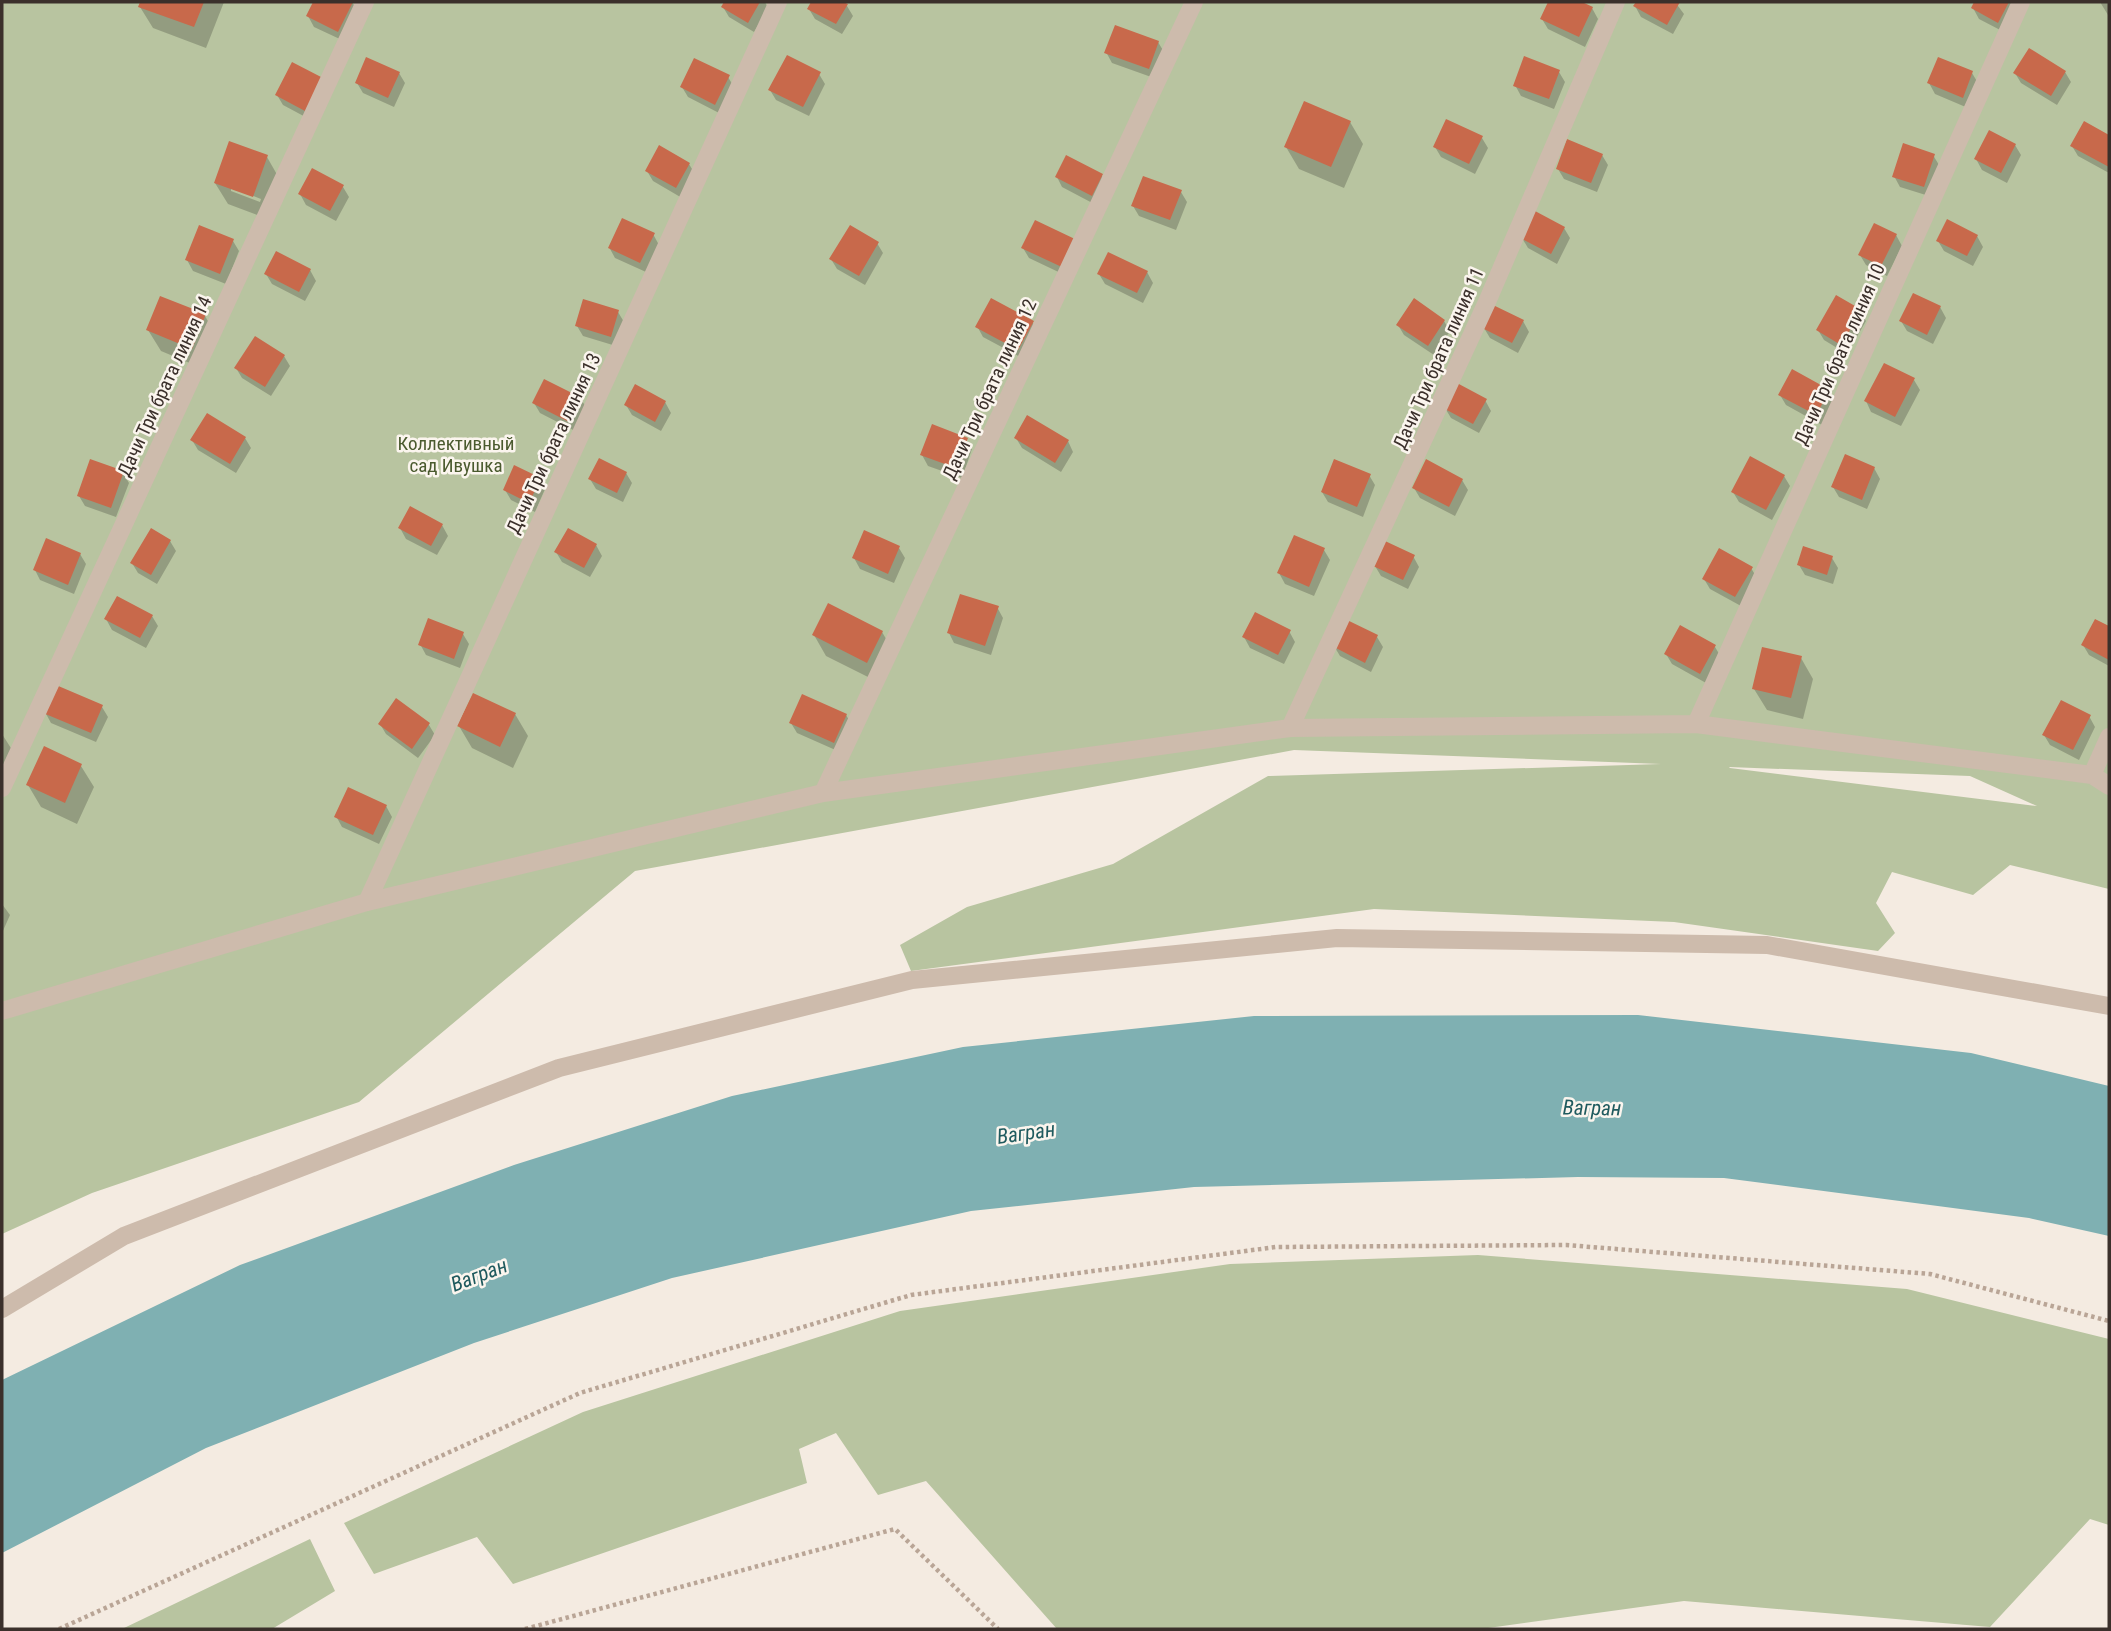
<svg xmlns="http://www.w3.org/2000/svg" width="2111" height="1631" viewBox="0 0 2111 1631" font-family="'Roboto Condensed',sans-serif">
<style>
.green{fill:#b8c4a0;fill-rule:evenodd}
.water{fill:#7fb0b2}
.shadow{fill:#0003;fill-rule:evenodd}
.building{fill:#c8694b}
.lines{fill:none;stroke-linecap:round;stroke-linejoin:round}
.path{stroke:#b9a596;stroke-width:4.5;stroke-dasharray:3.5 3.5;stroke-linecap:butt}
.minor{stroke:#cdbbac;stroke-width:18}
.labels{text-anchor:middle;stroke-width:5;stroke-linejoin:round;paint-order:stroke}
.street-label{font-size:19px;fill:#3b302b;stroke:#fbf5ee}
.park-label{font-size:19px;fill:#4a5a2e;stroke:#fbf5ee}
.water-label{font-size:21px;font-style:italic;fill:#1f5a5e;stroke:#fbf5ee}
</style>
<rect width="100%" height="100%" fill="#f4ebe1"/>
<path class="green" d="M2 2H2109V889L2010 865 1973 895 1892 872 1876 903 1895 933 1878 951 1674 922 1374 909 911 971 900 945 967 907 1113 864 1268 776 1661 764 1294 750 635 871 359 1102 92 1193 2 1234ZM1729 767 1970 776 2037 806 1730 768Z
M1478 1255 1907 1289 2109 1339V1525L2090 1519 1990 1627 1684 1601 1481 1629H1057L926 1481 878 1495 836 1433 799 1449 807 1483 513 1584 477 1537 374 1574 344 1523 583 1412 900 1311 1230 1264Z
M310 1539 335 1591 272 1629H122Z"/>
<path class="water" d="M1638 1015 1971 1053 2109 1086V1236L2029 1218 1724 1178 1578 1177 1194 1187 971 1211 672 1278 474 1343 206 1448 2 1553V1380L240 1265 514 1165 732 1096 963 1047 1254 1016Z"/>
<path class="shadow" d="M142 2H224L206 48 153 28 140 7Z
M315 2H352L358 12 344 41 314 27 308 16Z
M726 2H765L768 8 754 32 729 17 723 7Z
M813 2H840L847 6 853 16 842 34 815 19 809 9Z
M1550 2H1578L1592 8 1598 19 1585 47 1548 29 1542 19Z
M1638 2H1675L1684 14 1673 34 1641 17 1635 6Z
M1976 2H2019L2004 32 1979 19 1973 8Z
M2100 2H2109V16L2108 15Z
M1158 42 1164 52 1154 78 1112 63 1106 52Z
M293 65 311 120 283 105 277 95Z
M1559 72 1565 82 1554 109 1521 96 1515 85Z
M2065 72 2071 82 2057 105 2021 83 2015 73Z
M399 73 405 83 394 107 363 93 357 83Z
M1972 73 1978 83 1968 108 1935 94 1929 83Z
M819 74 825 84 809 116 776 100 770 90Z
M728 77 734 87 721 114 688 97 682 87Z
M1350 122 1363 144 1344 188 1299 169 1286 147Z
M2085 124 2109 137V173L2078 156 2072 146Z
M1482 138 1488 148 1475 174 1441 157 1435 147Z
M2015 145 2021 155 2007 183 1982 170 1976 159Z
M1602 155 1608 165 1597 192 1564 179 1558 169Z
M1933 155 1939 165 1929 196 1900 187 1894 176Z
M267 157 279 178 265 218 228 204 215 183ZM231 187 261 199 260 202 231 191Z
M1066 158 1102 176 1108 186 1098 206 1062 187 1057 177Z
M689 164 695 174 682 198 653 181 647 171Z
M343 187 349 197 336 221 306 205 300 194Z
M1181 192 1187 202 1176 230 1139 216 1133 206Z
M1035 222 1069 277 1029 258 1023 248Z
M1564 228 1570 238 1557 264 1528 248 1522 238Z
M653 234 659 245 646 272 615 258 609 247Z
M1896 235 1902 246 1887 276 1866 265 1860 255Z
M1977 236 1983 247 1973 266 1944 251 1938 241Z
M233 241 239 251 226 284 193 271 187 260Z
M877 243 883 253 865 285 837 269 831 259Z
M310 270 316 281 305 301 272 284 266 274Z
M1147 272 1153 283 1143 303 1105 284 1099 274Z
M1940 307 1946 318 1933 344 1907 331 1901 321Z
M1860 311 1866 321 1847 354 1824 340 1818 330Z
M618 312 624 322 616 346 583 336 577 326Z
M205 316 217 337 204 369 161 351 148 330Z
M1444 321 1450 331 1434 355 1404 335 1398 325Z
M1523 321 1529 332 1518 353 1490 338 1484 328Z
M1033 323 1039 333 1024 359 983 337 977 326Z
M284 356 290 366 271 396 242 378 236 368Z
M1914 380 1920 390 1901 426 1871 412 1866 401Z
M1828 391 1834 402 1822 425 1786 405 1780 395Z
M581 399 587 409 575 431 540 413 534 403Z
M1485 400 1491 411 1479 433 1451 418 1445 408Z
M665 402 671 413 661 431 632 415 626 405Z
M245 438 251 448 236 473 198 450 192 440Z
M1016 438 1068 441 1073 452 1061 472 1022 448Z
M966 439 972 449 962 478 928 466 922 455Z
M1874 468 1880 479 1867 509 1839 497 1833 487Z
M123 473 129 483 116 517 85 506 79 496Z
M626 473 632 483 623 502 596 489 590 479Z
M1369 475 1375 485 1363 517 1328 502 1322 492Z
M1784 476 1790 486 1772 520 1739 502 1733 492Z
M539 479 545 489 535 512 511 500 505 490Z
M1462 480 1468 490 1455 516 1420 498 1414 488Z
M442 525 448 536 437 555 406 539 400 528Z
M170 541 176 551 157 584 138 573 132 563Z
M596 545 602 556 590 577 562 562 556 552Z
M899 548 905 558 894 583 860 569 854 558Z
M1324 550 1330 560 1314 596 1285 584 1279 573Z
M80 554 86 564 74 594 40 580 35 570Z
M1413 556 1419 567 1408 589 1381 576 1375 566Z
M1832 558 1838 568 1833 584 1805 575 1799 565Z
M1751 568 1757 578 1741 606 1710 589 1704 579Z
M997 607 1003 618 991 655 954 643 949 633Z
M152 616 158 626 146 648 112 630 106 619Z
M2096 621 2109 628V666L2089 655 2083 645Z
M1289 631 1295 642 1284 664 1250 648 1244 637Z
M882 632 895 654 880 683 826 656 814 635Z
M463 634 469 644 460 668 426 655 420 644Z
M1377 637 1383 647 1371 672 1340 656 1334 646Z
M1715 647 1721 657 1706 683 1672 664 1666 654Z
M1801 658 1813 679 1803 719 1767 710 1754 689Z
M397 701 429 725 435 735 418 758 386 734 380 724Z
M102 707 108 717 96 742 51 723 45 712Z
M515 714 528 736 513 768 472 748 459 726Z
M846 715 852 725 840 752 797 733 791 723Z
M2089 716 2095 727 2079 760 2050 745 2044 735Z
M2 734 16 756 2 787Z
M81 766 94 787 77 824 41 807 28 785Z
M386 806 392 817 379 844 342 827 336 816Z
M2 904 10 915 2 933Z"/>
<path class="building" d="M140 2H204L194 27 138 7Z
M313 2H353L338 32 306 16Z
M724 2H760L748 23 721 7Z
M811 2H843L848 4 836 24 807 9Z
M1548 2H1582L1593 7 1579 37 1540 19Z
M1636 2H1680L1667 25 1633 6Z
M1974 2H2009L1998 23 1971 8Z
M1115 25 1159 41 1149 69 1104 53Z
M2029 48 2066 71 2051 96 2013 73Z
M787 55 821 72 803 107 768 90Z
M1524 56 1560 70 1549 99 1513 86Z
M366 57 400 72 388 98 355 83Z
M1938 57 1973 71 1963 98 1927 83Z
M694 58 730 75 715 105 680 87Z
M292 62 323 78 305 111 275 95Z
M1304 101 1351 121 1331 167 1284 147Z
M1446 119 1483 136 1469 164 1433 147Z
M2084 121 2109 135V167L2070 146Z
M1989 130 2016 144 2001 173 1974 159Z
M1567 139 1603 154 1591 183 1556 169Z
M229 141 268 155 253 197 214 183Z
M1903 143 1935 154 1924 187 1892 177Z
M659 145 690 163 676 188 645 171Z
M1066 155 1103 174 1092 196 1055 177Z
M312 168 344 185 330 211 298 194Z
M1143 176 1182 190 1170 220 1131 206Z
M1535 211 1565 227 1551 254 1520 238Z
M622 218 655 233 640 263 608 248Z
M1947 219 1978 235 1967 256 1936 241Z
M1035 220 1077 240 1064 268 1021 248Z
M1874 223 1897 234 1881 266 1858 255Z
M199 225 234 239 220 274 185 260Z
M850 225 879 242 859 276 829 259Z
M276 251 311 269 299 292 264 274Z
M1108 252 1148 271 1137 293 1097 274Z
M1913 293 1941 306 1927 335 1899 321Z
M1836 295 1862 310 1841 345 1816 330Z
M160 296 206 314 192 349 146 330Z
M991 298 1034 321 1018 350 975 327Z
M1414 298 1445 320 1428 346 1396 325Z
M583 299 619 310 611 337 575 326Z
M1493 305 1524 320 1512 343 1482 328Z
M255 336 285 355 265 387 234 368Z
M1884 363 1915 378 1895 417 1864 401Z
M1792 369 1830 390 1816 415 1778 395Z
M544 379 582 398 569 422 532 403Z
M1457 383 1487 399 1473 424 1443 408Z
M635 384 666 401 655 422 624 405Z
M207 413 246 437 230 464 190 440Z
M1027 415 1069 440 1055 463 1014 438Z
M932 424 968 438 956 468 920 455Z
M1845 454 1875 467 1862 500 1831 487Z
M1750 456 1785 475 1766 510 1731 492Z
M599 458 627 472 617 493 588 479Z
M90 459 124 471 111 508 77 496Z
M1334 459 1371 474 1357 507 1321 492Z
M1426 459 1463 479 1449 507 1412 488Z
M514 465 541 478 529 503 503 490Z
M410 506 443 524 431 546 398 528Z
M151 528 171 540 151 575 130 563Z
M568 528 597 544 584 568 554 552Z
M864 530 900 546 888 574 852 558Z
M1294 535 1325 548 1309 587 1277 573Z
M46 538 81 553 68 585 33 570Z
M1385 541 1415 555 1403 580 1373 566Z
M1803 546 1833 556 1827 575 1797 565Z
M1719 548 1753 567 1735 597 1702 579Z
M960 594 999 606 985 646 947 633Z
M117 596 153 615 140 638 104 619Z
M828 603 883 631 867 663 812 635Z
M1255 612 1291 630 1278 655 1242 637Z
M428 618 464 632 454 659 418 645Z
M1345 619 1378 635 1365 663 1332 646Z
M2095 619 2109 626V660L2081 645Z
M1680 625 1716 645 1700 674 1664 654Z
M1762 647 1802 656 1791 698 1752 689Z
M56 685 103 705 91 733 43 713Z
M473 693 516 713 500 747 457 726Z
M802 694 847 714 834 743 789 723Z
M396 698 430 723 412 749 378 724Z
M2061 700 2091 715 2073 750 2042 735Z
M44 746 82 764 65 803 26 785Z
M348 787 387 805 373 835 334 817Z"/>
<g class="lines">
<path class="path" d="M59 1629 580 1393 911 1295 1276 1247 1566 1245 1930 1274 2109 1321
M525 1629 895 1529 998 1629"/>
<path class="minor" d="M1696 724 2021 2
M1290 728 1487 302 1616 2
M2092 775 2109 737
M2 788 365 2
M823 793 1194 2
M367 902 778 2
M2 1011 367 902 823 793 1290 728 1696 724 2092 775 2109 786
M2 1309 124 1236 559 1068 912 980 1337 938 1767 945 2109 1006"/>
</g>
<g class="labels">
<g class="street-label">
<text transform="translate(1839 354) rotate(-66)" y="7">Дачи Три брата линия 10</text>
<text transform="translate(1438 358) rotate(-66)" y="7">Дачи Три брата линия 11</text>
<text transform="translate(164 386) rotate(-65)" y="7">Дачи Три брата линия 14</text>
<text transform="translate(989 389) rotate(-65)" y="7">Дачи Три брата линия 12</text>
<text transform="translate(553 443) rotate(-65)" y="7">Дачи Три брата линия 13</text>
</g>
<g class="park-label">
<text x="456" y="450">Коллективный<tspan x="456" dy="22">сад Ивушка</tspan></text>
</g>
<g class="water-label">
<text transform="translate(1592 1108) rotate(1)" y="7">Вагран</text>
<text transform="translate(1026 1133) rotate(-8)" y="7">Вагран</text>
<text transform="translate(479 1275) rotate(-21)" y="7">Вагран</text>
</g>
</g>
<rect width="2111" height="1631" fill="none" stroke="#3b302b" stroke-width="7"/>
</svg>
